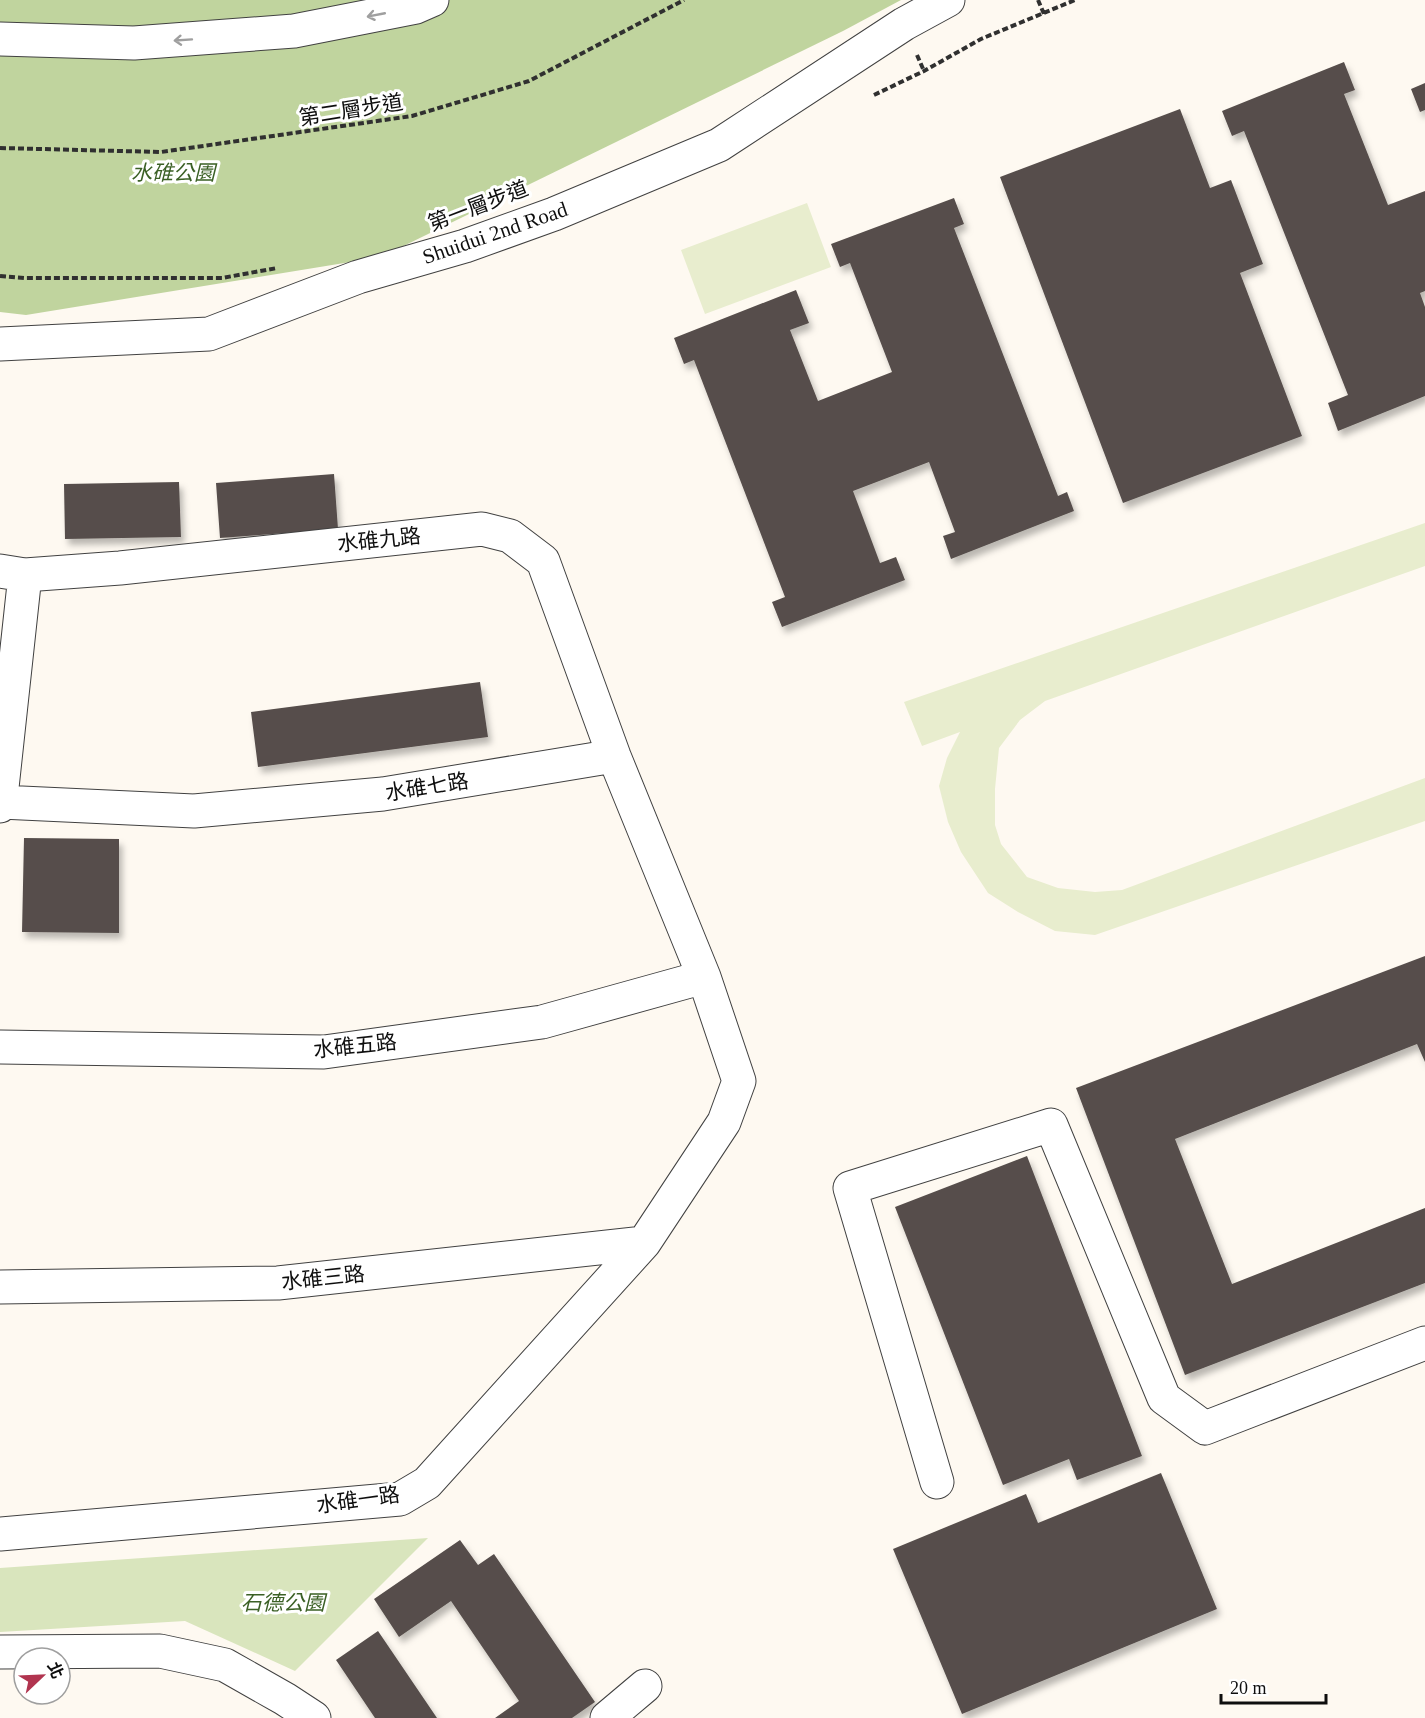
<svg xmlns="http://www.w3.org/2000/svg" width="1425" height="1718" viewBox="0 0 1425 1718" font-family="'Times New Roman','Noto Sans TC',serif">
<style>
.green{fill:#d9e5bd}
.forest{fill:#c0d49e}
.pitch{fill:#e8edce}
.building{fill:#564e4b;filter:url(#shadow)}
.lines{fill:none;stroke-linecap:round;stroke-linejoin:round}
.minor-casing{stroke:#414141;stroke-width:35}
.path{stroke:#303030;stroke-width:4;stroke-dasharray:6 3;stroke-linecap:butt}
.minor{stroke:#fff;stroke-width:33}
.oneway{stroke:#9f9f9f}
.labels{text-anchor:middle;stroke-width:6;stroke-linejoin:round;paint-order:stroke}
.street-label{font-size:21px;fill:#0e0e0e;stroke:#fff}
.park-label{font-size:21px;font-style:italic;fill:#3b6025;stroke:#fff}
</style>
<defs>
<filter id="shadow"><feDropShadow dx="3.5" dy="6" stdDeviation="3" flood-color="#0004"/></filter>
</defs>
<rect width="100%" height="100%" fill="#fef9f1"/>
<path class="green" d="M428 1538 295 1671 185 1621 0 1632V1568Z"/>
<path class="forest" d="M0 0H901L843 31 381 257 26 315 0 312Z"/>
<path class="pitch" d="M807 203 831 267 705 314 681 250Z
M1425 523V566L1045 701 1020 720 999 748 995 789V825L1001 844 1027 877 1058 888 1095 892 1122 890 1425 778V821L1095 935 1055 931 1018 912 988 893 961 852 948 822 939 786 947 758 960 732 922 746 904 702Z"/>
<path class="building" d="M1344 62 1355 90 1344 94 1388 205 1425 191V291L1420 293 1425 307V396L1338 431 1328 403 1348 395 1244 131 1232 136 1222 111Z
M1425 83V110L1420 112 1411 89Z
M1180 109 1210 188 1231 180 1263 264 1240 273 1302 436 1123 503 1000 177Z
M954 198 964 224 954 228 1058 496 1067 492 1074 511 951 559 943 536 955 532 929 462 853 491 880 563 896 557 905 580 782 627 772 602 785 597 694 360 684 364 674 338 796 290 809 323 790 330 818 401 892 372 850 263 840 267 831 244Z
M334 474 338 529 220 538 216 483Z
M179 482 181 537 65 539 64 484Z
M480 682 488 737 258 767 251 712Z
M24 838 119 839V933L22 932Z
M1425 956V1062L1417 1044 1175 1139 1232 1284 1425 1208V1283L1185 1375 1076 1088Z
M1027 1156 1142 1456 1077 1480 1069 1459 1003 1485 895 1207Z
M1161 1473 1217 1609 962 1714 893 1549 1026 1494 1038 1523Z
M460 1540 478 1565 494 1554 595 1702 572 1718H495L519 1701 451 1601 399 1637 374 1599Z
M378 1631 437 1718H375L336 1660Z"/>
<g class="lines">
<g class="minor-casing">
<path id="minor" d="M0 39 134 43 294 31 416 7 432 0
M0 344 209 334 358 277 465 246 554 214 719 145 904 24 948 0
M0 571 25 575 120 568 482 529 510 536 543 561 614 756 704 977 739 1081 724 1122 644 1243 427 1483 400 1499 0 1534
M0 802 194 811 383 794 614 756
M0 806 25 575
M0 1047 324 1052 542 1022 704 977
M0 1287 278 1283 644 1243
M937 1482 850 1188 1051 1125 1164 1398 1205 1428 1425 1343
M0 1652 160 1651 225 1665 285 1699 314 1718
M607 1718 645 1686"/>
</g>
<path class="path" d="M1038 0 1044 14
M917 55 924 71
M874 95 924 71 981 39 1075 0
M0 148 161 152 412 116 529 81 684 0
M0 276 25 278H222L277 268"/>
<use href="#minor" class="minor"/>
</g>
<defs><path id="oneway-shaft" d="M-6 0H5M1.5-3L5.5 0L1.5 3" fill="none" stroke-width="1.6" stroke-linecap="round" stroke-linejoin="round" transform="scale(1.5)"/></defs>
<g class="oneway">
<use href="#oneway-shaft" transform="translate(376 15) rotate(169)"/>
<use href="#oneway-shaft" transform="translate(183 40) rotate(176)"/>
</g>
<g class="labels">
<g class="street-label">
<text transform="translate(351 110) rotate(-9)" y="7">第二層步道</text>
<text transform="translate(478 206) rotate(-21)" y="7">第一層步道</text>
<text transform="translate(495 233) rotate(-19)" y="7">Shuidui 2nd Road</text>
<text transform="translate(379 540) rotate(-6)" y="7">水碓九路</text>
<text transform="translate(427 787) rotate(-9)" y="7">水碓七路</text>
<text transform="translate(355 1046) rotate(-6)" y="7">水碓五路</text>
<text transform="translate(323 1278) rotate(-6)" y="7">水碓三路</text>
<text transform="translate(358 1500) rotate(-8)" y="7">水碓一路</text>
</g>
<g class="park-label">
<text x="173" y="180">水碓公園</text>
<text x="283" y="1610">石德公園</text>
</g>
</g>
<g transform="translate(42 1676) rotate(67)"><circle r="28" fill="#ffffff" stroke="#9f9f9f" stroke-width="1.5"/>
<path d="M0-4.5L10 22L0 15L-10 22Z" fill="#b1344f"/>
<text y="-9" font-size="16" font-weight="bold" text-anchor="middle" fill="#0e0e0e">北</text>
</g>
<path d="M1221 1694v9h105v-9" fill="none" stroke="#0e0e0e" stroke-width="3"/>
<text x="1230" y="1694" font-size="18" fill="#0e0e0e" stroke="#ffffff" stroke-width="4.5" paint-order="stroke">20 m</text>
</svg>
